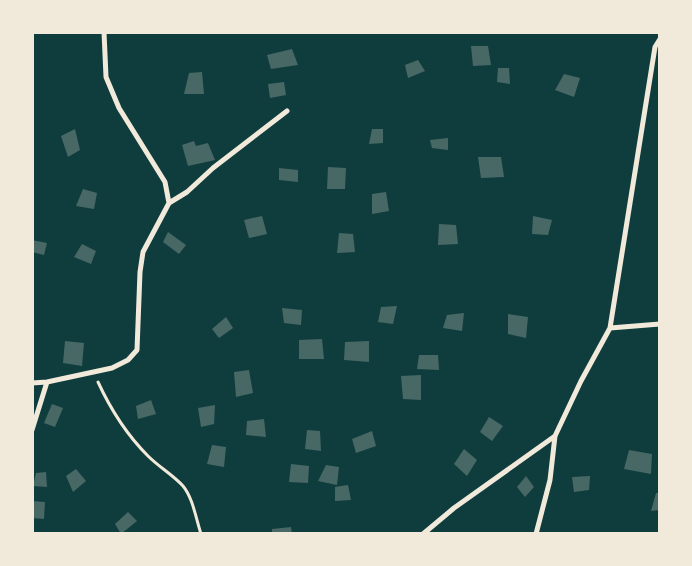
<svg xmlns="http://www.w3.org/2000/svg" width="692" height="566" viewBox="0 0 692 566" font-family="'Titillium Web',sans-serif">
<style>
.building{fill:#486865}
.lines{fill:none;stroke-linecap:round;stroke-linejoin:round}
.path{stroke:#f1e9da;stroke-width:3}
.minor{stroke:#f1e9da;stroke-width:5}
</style>
<rect width="100%" height="100%" fill="#0f3d3e"/>
<path class="building" d="M471 46H488L491 65 473 66Z
M292 49 298 65 271 69 267 55Z
M418 60 425 71 408 78 405 65Z
M498 68H509L510 84 497 82Z
M202 72 204 94H184L189 73Z
M564 74 580 78 574 97 555 90Z
M284 82 286 95 270 98 268 84Z
M75 129 80 150 68 157 61 136Z
M372 129H383V143L369 144Z
M448 138V150L432 148 430 140Z
M194 141 196 146 208 143 215 160 188 166 182 145Z
M478 157H501L504 177 481 178Z
M328 167 346 168 345 189H327Z
M279 168 298 170V182L279 180Z
M83 189 97 193 94 209 76 206Z
M386 192 389 211 372 214V194Z
M262 216 267 234 249 238 244 220Z
M533 216 552 220 548 235 532 234Z
M439 224 456 225 458 244 438 245Z
M168 232 186 245 179 254 163 242Z
M339 233 353 234 355 252 337 253Z
M32 240 47 243 44 255 32 252Z
M82 244 96 251 91 264 74 257Z
M397 306 393 324 378 322 381 307Z
M282 308 302 310 301 325 284 323Z
M464 313 462 331 443 328 447 315Z
M508 314 528 317 526 338 508 334Z
M226 317 233 328 219 338 212 329Z
M322 339 324 359H299V340Z
M65 341 84 343 82 366 63 363Z
M369 341V362L344 360 345 342Z
M419 355H438L439 370 417 369Z
M249 370 253 393 236 397 234 372Z
M421 375V400L403 399 401 376Z
M151 400 156 414 138 419 136 406Z
M52 404 63 408 55 427 44 423Z
M215 405 214 424 201 427 198 408Z
M489 417 503 426 492 441 480 432Z
M264 419 266 437 246 435 247 421Z
M307 430 320 431 321 451 305 449Z
M372 431 376 446 356 453 352 439Z
M212 445 226 447 224 467 207 464Z
M464 449 477 460 467 476 454 464Z
M629 450 652 454 651 474 624 469Z
M291 464 309 466 308 483 289 482Z
M326 465 339 467 337 485 318 481Z
M76 469 86 481 73 492 66 476Z
M46 472 47 487 33 486 36 473Z
M526 476 534 487 525 497 517 487Z
M590 476 589 490 574 492 572 477Z
M348 485 351 500 335 501V487Z
M656 493H660V510L651 511Z
M32 501 45 502 44 519 32 518Z
M128 512 137 521 121 534 115 524Z
M291 527 292 534H272V529Z"/>
<g class="lines">
<path class="path" d="M98 382C110 408 127 435 148 456 159 467 173 475 183 486 193 498 196 519 201 534"/>
<path class="minor" d="M169 203 187 192 213 168 287 111
M610 328 660 324
M32 383 47 382 112 368 128 360 137 350 140 272 143 252 169 203 165 182 119 108 106 77 104 32
M32 430 47 382
M423 534 454 508 555 436
M536 534 550 480 555 436 581 381 610 328 655 47 660 39"/>
</g>
<rect width="692" height="566" fill="none" stroke="#f1e9da" stroke-width="68"/>
</svg>
